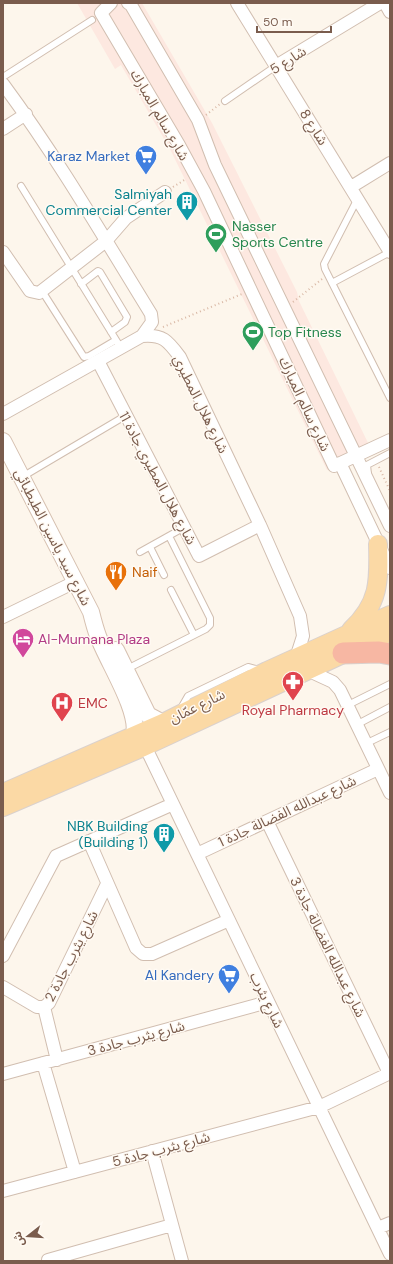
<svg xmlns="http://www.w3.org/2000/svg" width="393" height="1264" viewBox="0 0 393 1264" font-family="'DM Sans','Noto Sans Arabic',sans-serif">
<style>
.commercial{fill:#fde8e0}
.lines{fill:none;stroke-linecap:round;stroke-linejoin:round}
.lane-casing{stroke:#d1beb0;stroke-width:8}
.street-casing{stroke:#d1beb0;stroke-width:14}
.secondary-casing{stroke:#d6c0b0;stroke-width:18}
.primary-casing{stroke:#dad1cd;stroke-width:20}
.highway-casing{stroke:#dad1cd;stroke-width:23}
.path{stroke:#d9b8a5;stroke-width:2;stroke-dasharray:1 3;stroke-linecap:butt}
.lane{stroke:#fff;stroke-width:6}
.street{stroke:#fff;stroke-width:12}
.secondary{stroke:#fff;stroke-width:16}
.primary{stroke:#fbd9a5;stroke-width:18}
.highway{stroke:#f7b7a3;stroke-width:21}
.labels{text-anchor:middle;stroke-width:3;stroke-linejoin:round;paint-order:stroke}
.street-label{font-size:14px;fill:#7a5c4d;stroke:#fffaf3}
.shop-label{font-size:14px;fill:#366cbe;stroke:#fffaf3;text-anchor:end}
.culture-label{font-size:14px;fill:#0d838f;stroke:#fffaf3;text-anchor:end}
.leisure-label{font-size:14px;fill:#27864d;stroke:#fffaf3;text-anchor:start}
.food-label{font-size:14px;fill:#c56008;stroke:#fffaf3;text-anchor:start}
.hotel-label{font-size:14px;fill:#b23c85;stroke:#fffaf3;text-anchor:start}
.health-label{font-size:14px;fill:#be3a42;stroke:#fffaf3;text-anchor:start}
</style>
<rect width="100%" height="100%" fill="#fdf6ec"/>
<path class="commercial" d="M77 3H142L212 123 297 292 299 301 371 449 327 470 170 149 121 65 115 69Z"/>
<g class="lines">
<g class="lane-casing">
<path id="lane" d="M3 77 92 20
M225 101 276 66
M21 186 121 348
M358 198 324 264 325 269 390 398
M332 283 390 252
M81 284 98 271 100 272 127 317 125 322 111 332
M42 291 84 357 89 356 116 340
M368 474 367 465 390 453
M22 477 125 416
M150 547 164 575
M140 552 183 528
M171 590 194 635
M125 670 206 629 210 625V618L169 536
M348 705 390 684
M180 710 188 696 248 667 260 670
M356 725 390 707
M365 744 390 732"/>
</g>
<g class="street-casing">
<path id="street" d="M111 3 101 13 179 145 204 191 334 466 390 440
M128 3 131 5 198 120 215 165 390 526
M237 3 390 252
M385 3 390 12
M276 66 380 3
M3 84C57 157 103 236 151 314L152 322 142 336 3 414
M3 129 26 114
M351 187 390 163
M3 252 30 291 39 293 106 241 126 218 165 192
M142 336C163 334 168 341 180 357L260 525 300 616 303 636 296 658
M98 361 199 556 260 525
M340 463 390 568
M3 617 77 581
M307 670 333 682 340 690 390 793
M145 746 390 1254
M267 821 389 1073
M89 841 136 948 143 954H152L229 920
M197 854 378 769
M3 956 56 856 173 804
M3 987 37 1007H44L49 1003 107 884
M44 1007 57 1060
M43 1063 75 1172
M3 1074 268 1002
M152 1151 182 1261
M3 1191 319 1107 390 1073
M378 1228 390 1223
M48 1261V1260L172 1225"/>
</g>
<g class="secondary-casing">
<path id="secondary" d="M3 441 91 612C93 620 95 628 98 636 107 661 140 711 134 735
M116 650 148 715 163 723"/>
</g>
<g class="primary-casing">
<path id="primary" d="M351 630C380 603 379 581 378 544
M3 793 163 723 267 671 390 615
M3 807 141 748 390 632"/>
</g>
<g class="highway-casing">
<path id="highway" d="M343 653 379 652 390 654"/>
</g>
<path class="path" d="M206 115 220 104
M173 187 186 179
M293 302 322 279
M163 327 242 294
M379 467 390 491"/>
<use href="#lane" class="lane"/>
<use href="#street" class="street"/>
<use href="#secondary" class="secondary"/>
<use href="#primary" class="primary"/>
<use href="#highway" class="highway"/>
</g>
<defs>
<g id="supermarket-pin" transform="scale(1.15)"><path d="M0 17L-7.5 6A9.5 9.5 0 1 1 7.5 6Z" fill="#3f7fe0" stroke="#fffaf3"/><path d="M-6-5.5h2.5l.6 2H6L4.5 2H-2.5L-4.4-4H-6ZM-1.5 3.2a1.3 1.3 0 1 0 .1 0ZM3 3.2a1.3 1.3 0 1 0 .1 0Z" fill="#fff"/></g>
<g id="building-pin" transform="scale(1.15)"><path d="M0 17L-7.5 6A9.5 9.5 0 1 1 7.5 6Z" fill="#0f9aa8" stroke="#fffaf3"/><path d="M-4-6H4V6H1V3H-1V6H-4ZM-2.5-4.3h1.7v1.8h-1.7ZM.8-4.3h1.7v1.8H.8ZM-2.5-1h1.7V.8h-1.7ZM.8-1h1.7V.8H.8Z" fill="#fff"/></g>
<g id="stadium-pin" transform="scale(1.15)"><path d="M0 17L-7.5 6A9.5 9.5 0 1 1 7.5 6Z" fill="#2e9e5b" stroke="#fffaf3"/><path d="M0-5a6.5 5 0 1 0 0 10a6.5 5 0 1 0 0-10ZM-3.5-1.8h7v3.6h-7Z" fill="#fff"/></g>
<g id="restaurant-pin" transform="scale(1.15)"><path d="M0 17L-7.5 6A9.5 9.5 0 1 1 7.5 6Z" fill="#e8710a" stroke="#fffaf3"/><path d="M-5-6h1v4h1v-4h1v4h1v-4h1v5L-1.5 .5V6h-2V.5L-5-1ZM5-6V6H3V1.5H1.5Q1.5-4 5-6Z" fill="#fff"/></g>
<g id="hotel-pin" transform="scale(1.15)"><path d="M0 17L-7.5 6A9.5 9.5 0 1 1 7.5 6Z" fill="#d1479c" stroke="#fffaf3"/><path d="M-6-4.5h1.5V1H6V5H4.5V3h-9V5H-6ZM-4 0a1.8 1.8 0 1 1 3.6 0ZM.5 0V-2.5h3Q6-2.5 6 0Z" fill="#fff"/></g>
<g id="pharmacy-pin" transform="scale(1.15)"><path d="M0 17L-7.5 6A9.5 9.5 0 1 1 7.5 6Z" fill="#e0444e" stroke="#fffaf3"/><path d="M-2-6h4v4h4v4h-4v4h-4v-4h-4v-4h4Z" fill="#fff"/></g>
<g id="hospital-pin" transform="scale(1.15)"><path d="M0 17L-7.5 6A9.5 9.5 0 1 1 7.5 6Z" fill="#e0444e" stroke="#fffaf3"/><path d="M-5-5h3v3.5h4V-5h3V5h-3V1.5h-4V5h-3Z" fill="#fff"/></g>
</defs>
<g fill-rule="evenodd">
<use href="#supermarket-pin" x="146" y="156"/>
<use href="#building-pin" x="187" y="202"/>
<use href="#stadium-pin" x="216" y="234"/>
<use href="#stadium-pin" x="253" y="332"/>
<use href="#restaurant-pin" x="116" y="572"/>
<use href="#hotel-pin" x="23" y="639"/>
<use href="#pharmacy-pin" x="293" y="682"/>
<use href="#hospital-pin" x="62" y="703"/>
<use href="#building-pin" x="164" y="834"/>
<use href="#supermarket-pin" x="229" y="975"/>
</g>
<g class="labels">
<g class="street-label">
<text transform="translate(288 60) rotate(-32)" y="5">شارع 5</text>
<text transform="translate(160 115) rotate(60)" y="5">شارع سالم المبارك</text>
<text transform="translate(314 127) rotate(58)" y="5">شارع 8</text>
<text transform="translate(201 404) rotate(64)" y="5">شارع هلال المطيري</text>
<text transform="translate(305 404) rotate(65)" y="5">شارع سالم المبارك</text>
<text transform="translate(158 478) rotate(62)" y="5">شارع هلال المطيري جادة 11</text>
<text transform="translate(53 537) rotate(63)" y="5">شارع سيد ياسين الطبطبائي</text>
<text transform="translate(197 706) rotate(-26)" y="5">شارع عمّان</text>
<text transform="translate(287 811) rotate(-25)" y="5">شارع عبدالله الفضالة جادة 1</text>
<text transform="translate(328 947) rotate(64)" y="5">شارع عبدالله الفضالة جادة 3</text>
<text transform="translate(71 956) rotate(-63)" y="5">شارع يثرب جادة 2</text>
<text transform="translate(267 1000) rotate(64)" y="5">شارع يثرب</text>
<text transform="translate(136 1038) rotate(-15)" y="5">شارع يثرب جادة 3</text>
<text transform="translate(161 1149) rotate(-15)" y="5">شارع يثرب جادة 5</text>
</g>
<g class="shop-label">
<text x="130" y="161">Karaz Market</text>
<text x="214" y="980">Al Kandery</text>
</g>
<g class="culture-label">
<text x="172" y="199">Salmiyah<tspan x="172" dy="16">Commercial Center</tspan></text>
<text x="148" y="831">NBK Building<tspan x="148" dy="16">(Building 1)</tspan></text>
</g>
<g class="leisure-label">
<text x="232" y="231">Nasser<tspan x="232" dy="16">Sports Centre</tspan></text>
<text x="268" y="337">Top Fitness</text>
</g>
<g class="food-label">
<text x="132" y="577">Naif</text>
</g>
<g class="hotel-label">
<text x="38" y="644">Al-Mumana Plaza</text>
</g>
<g class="health-label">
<text x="78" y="708">EMC</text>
<text x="293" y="715" text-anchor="middle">Royal Pharmacy</text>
</g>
</g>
<rect width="393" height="1264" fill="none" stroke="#7a5c4d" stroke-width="8"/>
<g transform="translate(28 1236) rotate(253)" stroke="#fffaf3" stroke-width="3" paint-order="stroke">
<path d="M0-3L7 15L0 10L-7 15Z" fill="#7a5c4d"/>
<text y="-6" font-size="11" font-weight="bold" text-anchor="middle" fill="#7a5c4d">ش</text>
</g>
<path d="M257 26v6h74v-6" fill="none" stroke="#7a5c4d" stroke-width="2"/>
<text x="263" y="26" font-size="12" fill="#7a5c4d" stroke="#fffaf3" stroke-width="3" paint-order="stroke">50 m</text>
</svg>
